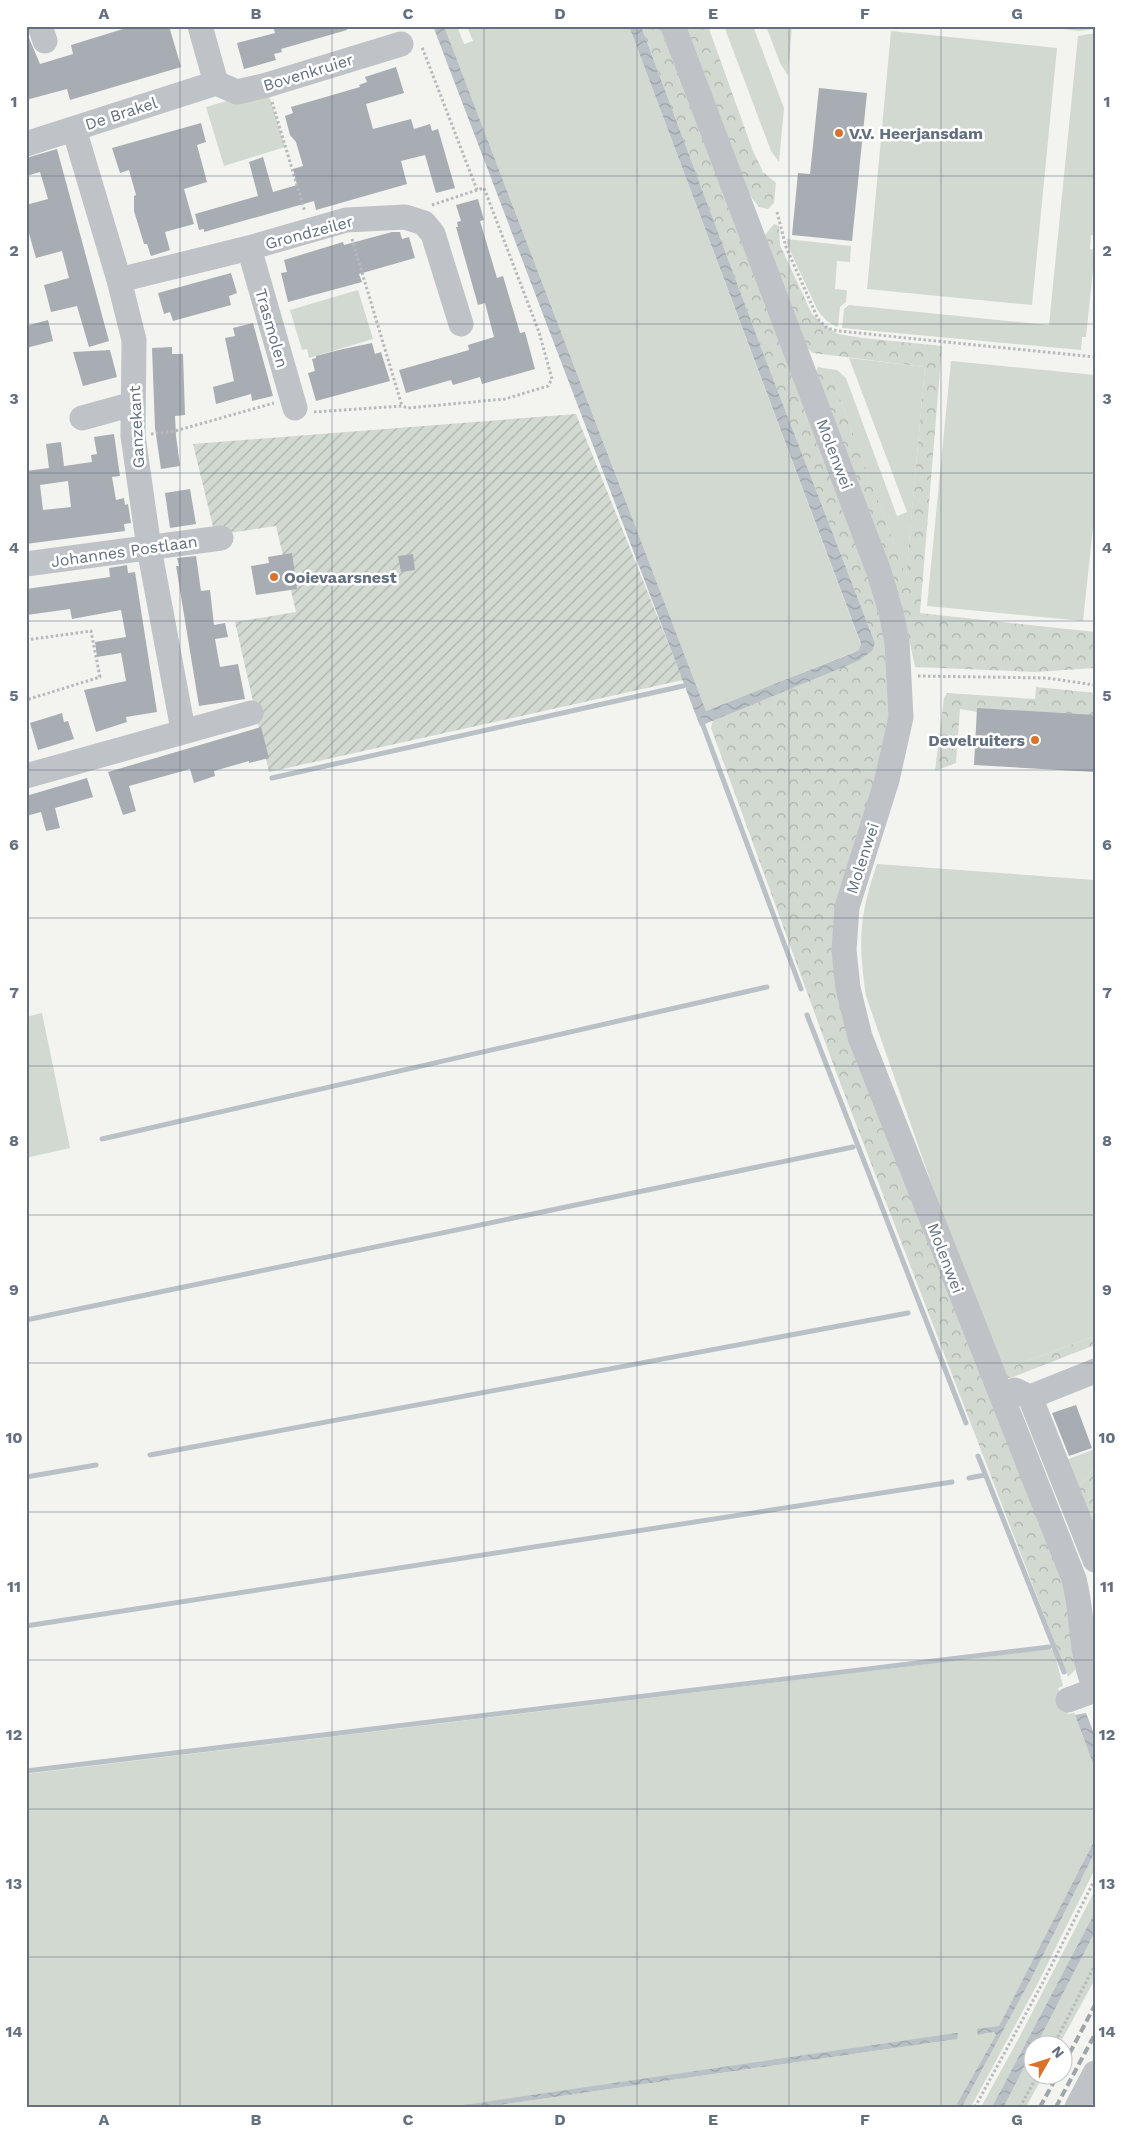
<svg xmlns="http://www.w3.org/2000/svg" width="1121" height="2133" viewBox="0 0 1121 2133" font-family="'Work Sans',sans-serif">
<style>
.grass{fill:#d2d9d0}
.forest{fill:url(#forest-crowns)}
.garden{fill:url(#garden-furrows)}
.water{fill:url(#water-waves)}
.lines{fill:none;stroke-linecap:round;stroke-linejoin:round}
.stream{stroke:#b9c1c7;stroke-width:5}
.building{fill:#a8adb4;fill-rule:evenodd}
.path{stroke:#b7b9bc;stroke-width:3;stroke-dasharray:2.5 2.5;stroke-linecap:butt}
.minor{stroke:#bfc2c6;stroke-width:25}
.rail{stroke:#a0a4ab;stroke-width:4;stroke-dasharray:8 4;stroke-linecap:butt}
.grid{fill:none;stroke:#646f80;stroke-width:1;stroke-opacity:0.55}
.poi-dot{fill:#d9732b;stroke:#fff;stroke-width:2}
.labels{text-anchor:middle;stroke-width:5;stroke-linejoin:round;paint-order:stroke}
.street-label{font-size:16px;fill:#646f80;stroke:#fff}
.poi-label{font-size:16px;font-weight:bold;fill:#646f80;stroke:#fff;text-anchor:start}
.neatline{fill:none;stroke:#646f80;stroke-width:2}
.grid-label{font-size:16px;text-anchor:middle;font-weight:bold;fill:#646f80}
</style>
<defs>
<pattern id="forest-crowns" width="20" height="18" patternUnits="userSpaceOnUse" patternTransform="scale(1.25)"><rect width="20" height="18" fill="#d2d9d0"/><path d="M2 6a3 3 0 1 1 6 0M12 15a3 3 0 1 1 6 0" fill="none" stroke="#aeb4ae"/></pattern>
<pattern id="garden-furrows" width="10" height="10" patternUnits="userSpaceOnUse" patternTransform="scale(1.25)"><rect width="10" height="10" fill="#d2d9d0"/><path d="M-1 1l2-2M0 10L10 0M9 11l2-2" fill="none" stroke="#aeb4ae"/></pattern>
<pattern id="water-waves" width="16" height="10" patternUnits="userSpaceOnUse" patternTransform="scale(1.25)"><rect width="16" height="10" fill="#b9c1c7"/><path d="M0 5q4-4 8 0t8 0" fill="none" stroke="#9aa1a7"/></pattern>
</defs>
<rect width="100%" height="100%" fill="#f3f4f0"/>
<path class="grass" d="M444 26H457L464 44 473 41 467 26H629L861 645 859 650 706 711Z
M724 26H753L784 108 779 162 771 151Z
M766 26H792L788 76 780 63Z
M1037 26H1095V29L1079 31Z
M891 31 1057 48 1032 305 867 289Z
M1095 33V235H1091L1090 249 1095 250 1086 337H1082L1081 350 842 328 844 309 849 305 1049 325 1078 36Z
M267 89 285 147 224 166 206 107Z
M787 239 851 246 850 262 837 261 835 289 847 290 846 302 840 307 838 327C828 323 823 318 817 309L787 244Z
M358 290 373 339 309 358 307 349 302 350 290 310Z
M849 358 925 367 906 577 829 369 837 370 846 378 897 516 907 512Z
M951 361 1095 375V509L1083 621 927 606Z
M877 864 1095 880V1336L997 1372 866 996C858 942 859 916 877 864Z
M42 1013 70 1148 26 1158V1017Z
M1095 1449V1467L1074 1494 1061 1462Z
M1051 1649 1054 1651 1063 1686 1058 1688 1068 1714 1074 1713 1075 1715 1095 1769V1839L999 2027 978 2035 995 2032 996 2035 955 2107H486L957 2039 450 2107H26V1774Z
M1095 1852V1869L1038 1983 971 2107H962L1031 1979Z
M1095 1890V1912L992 2107H981L1019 2038Z
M1095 1932V1979L1059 2045 1036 2046Z
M1033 2050 1034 2076H1043L1026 2107H1003Z"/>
<path class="forest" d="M641 26H669L887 629 891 715 837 940 1074 1599 1075 1670 1068 1677 836 1072 711 728 713 720 875 643 762 350Z
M686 26H708L753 151 763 172 776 183 774 203 768 209 759 207 748 193Z
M774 224 779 226 780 245 812 314 825 326 838 334 863 338 942 346 920 613 1095 632V668L1035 672 915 667 901 601 815 373 818 367 829 369 906 576 925 367 813 353 805 346 764 236Z
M1036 687 1095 693V769L984 713 960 709 956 763 935 771 944 698 947 693 1035 699Z
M1095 1336V1345L1018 1375 1011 1378 1000 1377 997 1372Z
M1095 1467V1540L1074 1494Z"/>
<path class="garden" d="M576 414 683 680 269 772 235 622 296 612 276 526 215 535 193 444Z"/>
<path class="water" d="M433 26H444L706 711 850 654 859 650 861 644 629 26H641L762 350 875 643 872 651 858 661 700 726Z
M1086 1713 1095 1736V1769L1075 1715Z
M1095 1839V1852L1031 1979 962 2107H955L996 2035 994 2032 978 2035 977 2029 999 2026Z
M1095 1912V1932L1037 2044 1034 2046 1033 2050 1004 2106 992 2107Z
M956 2033H958L957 2039 486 2107H450Z"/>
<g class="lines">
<path class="stream" d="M701 720 801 989
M272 778 683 686
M807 1015 966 1423
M102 1139 767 987
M26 1320 853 1147
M150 1455 908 1313
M978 1456 1064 1672
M26 1477 96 1465
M969 1478 985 1475
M26 1626 952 1482
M26 1771 1049 1647"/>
</g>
<path class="building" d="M123 26H169L181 67 70 100 67 89 26 100V31L40 64 73 54 71 45 123 29Z
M273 26H346L347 30 281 49 282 52 274 54 276 60 244 69 237 43 275 33Z
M396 67 404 93 366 104 373 129 411 119 414 129 430 124 432 131 438 129 455 188 436 193 425 155 401 161 407 184 316 210 314 201 204 232V229L199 230 195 214 258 196 249 162 263 157 273 192 297 185 293 169 303 166 296 142 290 135 285 116 293 113 291 107 360 87 359 85 367 82 365 77Z
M819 88 867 93 852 241 792 235 798 173 810 174Z
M201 123 206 142 197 145 207 182 184 189 194 224 165 232 170 250 151 256 147 244H144L134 211V196L136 195 129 170 120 173 112 148Z
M57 149 109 341 89 347 77 306 51 312 44 285 69 278 62 251 36 258 26 223V205L48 199 40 172 26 176V158Z
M478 199 484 220 480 221 497 278 503 276 520 333 525 332 535 369 482 384 480 377 453 385 451 380 406 393 399 370 469 350 468 345 494 337 485 303 478 305 456 227H458L457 222 461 221 456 205Z
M392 232H400L402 239 409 237 415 258 359 274 362 282 288 302 281 273 287 272 284 260 343 242 344 245Z
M231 273 237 293 229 296 231 305 173 321 170 312 164 314 158 293Z
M48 320 53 341 26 348V326Z
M253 323 273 396 252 401 251 394 216 404 213 387 234 381 225 338 235 336 233 328Z
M372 343 375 354 381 352 390 381 316 401 308 373 315 371 312 359 316 358V356L343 349Z
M172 347V354H183L185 415 175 416 176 436 180 466 161 469 155 428 152 348Z
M110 350 117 377 83 386 73 352Z
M114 434 120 476 112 477 116 500 124 498 125 505 128 504 131 523 124 524 125 531 26 544V471L49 468 46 444 61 442 64 466 92 462 91 455 97 454 94 437ZM68 481 71 507 43 510 40 485Z
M190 489 196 524 170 528 165 493Z
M292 553 297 589 256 595 251 566 269 563 268 557Z
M413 554 415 570 401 572 398 556Z
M196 556 201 591 210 590 214 625 225 623 228 637 215 639 220 667 238 664 245 699 199 706 176 566H179L177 558Z
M127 565 128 573 135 572 157 712 126 717 127 722 96 732 84 690 126 681 121 653 97 657 95 642 126 637 121 610 72 619 70 609 27 615 26 589 110 577 109 568Z
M977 708 1095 715V772L974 765Z
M62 713 64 722 68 721 74 739 38 750 30 723Z
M261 727 269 758 249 763V761L214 771 215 776 194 783 190 769 129 786 136 811 123 815 108 772Z
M87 778 93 797 55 808 60 828 46 831 41 812 26 816V796Z
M1076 1405 1092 1448 1069 1456 1052 1413Z"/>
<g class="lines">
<path class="path" d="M272 102 305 212
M432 205 477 190
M777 212 786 247 818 319 827 328 838 331 1095 357
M352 239 402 406
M314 412 402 406 408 408 505 399 548 386 552 379 539 332 484 188 477 190 422 47
M151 434 175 431 274 403
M26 640 91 631 100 677 26 700
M918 676 1047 678 1095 685
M1053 2046 1095 1965
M975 2107 1042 1984 1095 1879
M1020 2107 1037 2076"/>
<path class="minor" d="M40 26 45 41
M200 26 216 83
M673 26 879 572 891 612 897 642 901 717 887 780 847 907 844 950 848 988 860 1037 1074 1579C1084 1617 1079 1651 1095 1688
M216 83 237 92 267 85 401 44
M74 129 119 280 134 340 133 436 149 548 183 730
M26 144 216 83
M249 248 295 408
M119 280 249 248 346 220 405 217 424 223 433 234 461 324
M82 418 133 404
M26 564 221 538
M26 776 251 713
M1015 1390 1030 1397 1095 1371
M1030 1397 1095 1560
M1068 1700 1095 1690
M1077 2107 1095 2073"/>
<path class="rail" d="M1064 2064 1095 2005
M1040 2107 1057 2076
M1056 2107 1095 2034"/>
</g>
<path class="grid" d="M180 26V2107M332 26V2107M484 26V2107M637 26V2107M789 26V2107M941 26V2107M26 176H1095M26 324H1095M26 473H1095M26 621H1095M26 770H1095M26 918H1095M26 1066H1095M26 1215H1095M26 1363H1095M26 1512H1095M26 1660H1095M26 1809H1095M26 1957H1095"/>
<g class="poi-dot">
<circle cx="839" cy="133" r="5"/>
<circle cx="274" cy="577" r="5"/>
<circle cx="1035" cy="740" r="5"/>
</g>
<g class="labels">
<g class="street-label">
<text transform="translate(308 72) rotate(-17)" y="6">Bovenkruier</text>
<text transform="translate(121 113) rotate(-18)" y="6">De Brakel</text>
<text transform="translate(309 232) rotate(-15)" y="6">Grondzeiler</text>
<text transform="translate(272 328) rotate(74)" y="6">Trasmolen</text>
<text transform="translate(136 427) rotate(-93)" y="6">Ganzekant</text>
<text transform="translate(835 454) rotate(69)" y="6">Molenwei</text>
<text transform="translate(124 551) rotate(-8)" y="6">Johannes Postlaan</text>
<text transform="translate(862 858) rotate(-72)" y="6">Molenwei</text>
<text transform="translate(946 1258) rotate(69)" y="6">Molenwei</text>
</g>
<g class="poi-label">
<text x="849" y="139">V.V. Heerjansdam</text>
<text x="284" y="583">Ooievaarsnest</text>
<text x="1025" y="746" text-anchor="end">Develruiters</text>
</g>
</g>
<rect width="1121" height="2133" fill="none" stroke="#ffffff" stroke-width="55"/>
<g transform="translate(1048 2060) rotate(51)"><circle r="24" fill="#ffffff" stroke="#c1c5cc"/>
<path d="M0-4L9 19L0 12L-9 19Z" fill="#d9732b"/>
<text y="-8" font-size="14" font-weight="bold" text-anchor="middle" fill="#646f80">N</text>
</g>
<rect x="28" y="28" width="1066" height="2078" class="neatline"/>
<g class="grid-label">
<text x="104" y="19">A</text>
<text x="256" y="19">B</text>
<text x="408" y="19">C</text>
<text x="560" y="19">D</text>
<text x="713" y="19">E</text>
<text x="865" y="19">F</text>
<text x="1017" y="19">G</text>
<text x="14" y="107">1</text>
<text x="1107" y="107">1</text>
<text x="14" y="256">2</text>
<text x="1107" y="256">2</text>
<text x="14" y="404">3</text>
<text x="1107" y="404">3</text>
<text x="14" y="553">4</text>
<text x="1107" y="553">4</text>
<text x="14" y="701">5</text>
<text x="1107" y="701">5</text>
<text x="14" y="850">6</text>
<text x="1107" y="850">6</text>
<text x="14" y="998">7</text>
<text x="1107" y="998">7</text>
<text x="14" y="1146">8</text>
<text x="1107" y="1146">8</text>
<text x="14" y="1295">9</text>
<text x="1107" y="1295">9</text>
<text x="14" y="1443">10</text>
<text x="1107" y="1443">10</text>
<text x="14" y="1592">11</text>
<text x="1107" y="1592">11</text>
<text x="14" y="1740">12</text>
<text x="1107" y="1740">12</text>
<text x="14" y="1889">13</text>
<text x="1107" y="1889">13</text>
<text x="14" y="2037">14</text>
<text x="1107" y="2037">14</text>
<text x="104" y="2125">A</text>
<text x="256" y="2125">B</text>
<text x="408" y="2125">C</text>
<text x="560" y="2125">D</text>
<text x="713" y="2125">E</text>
<text x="865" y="2125">F</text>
<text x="1017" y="2125">G</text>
</g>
</svg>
